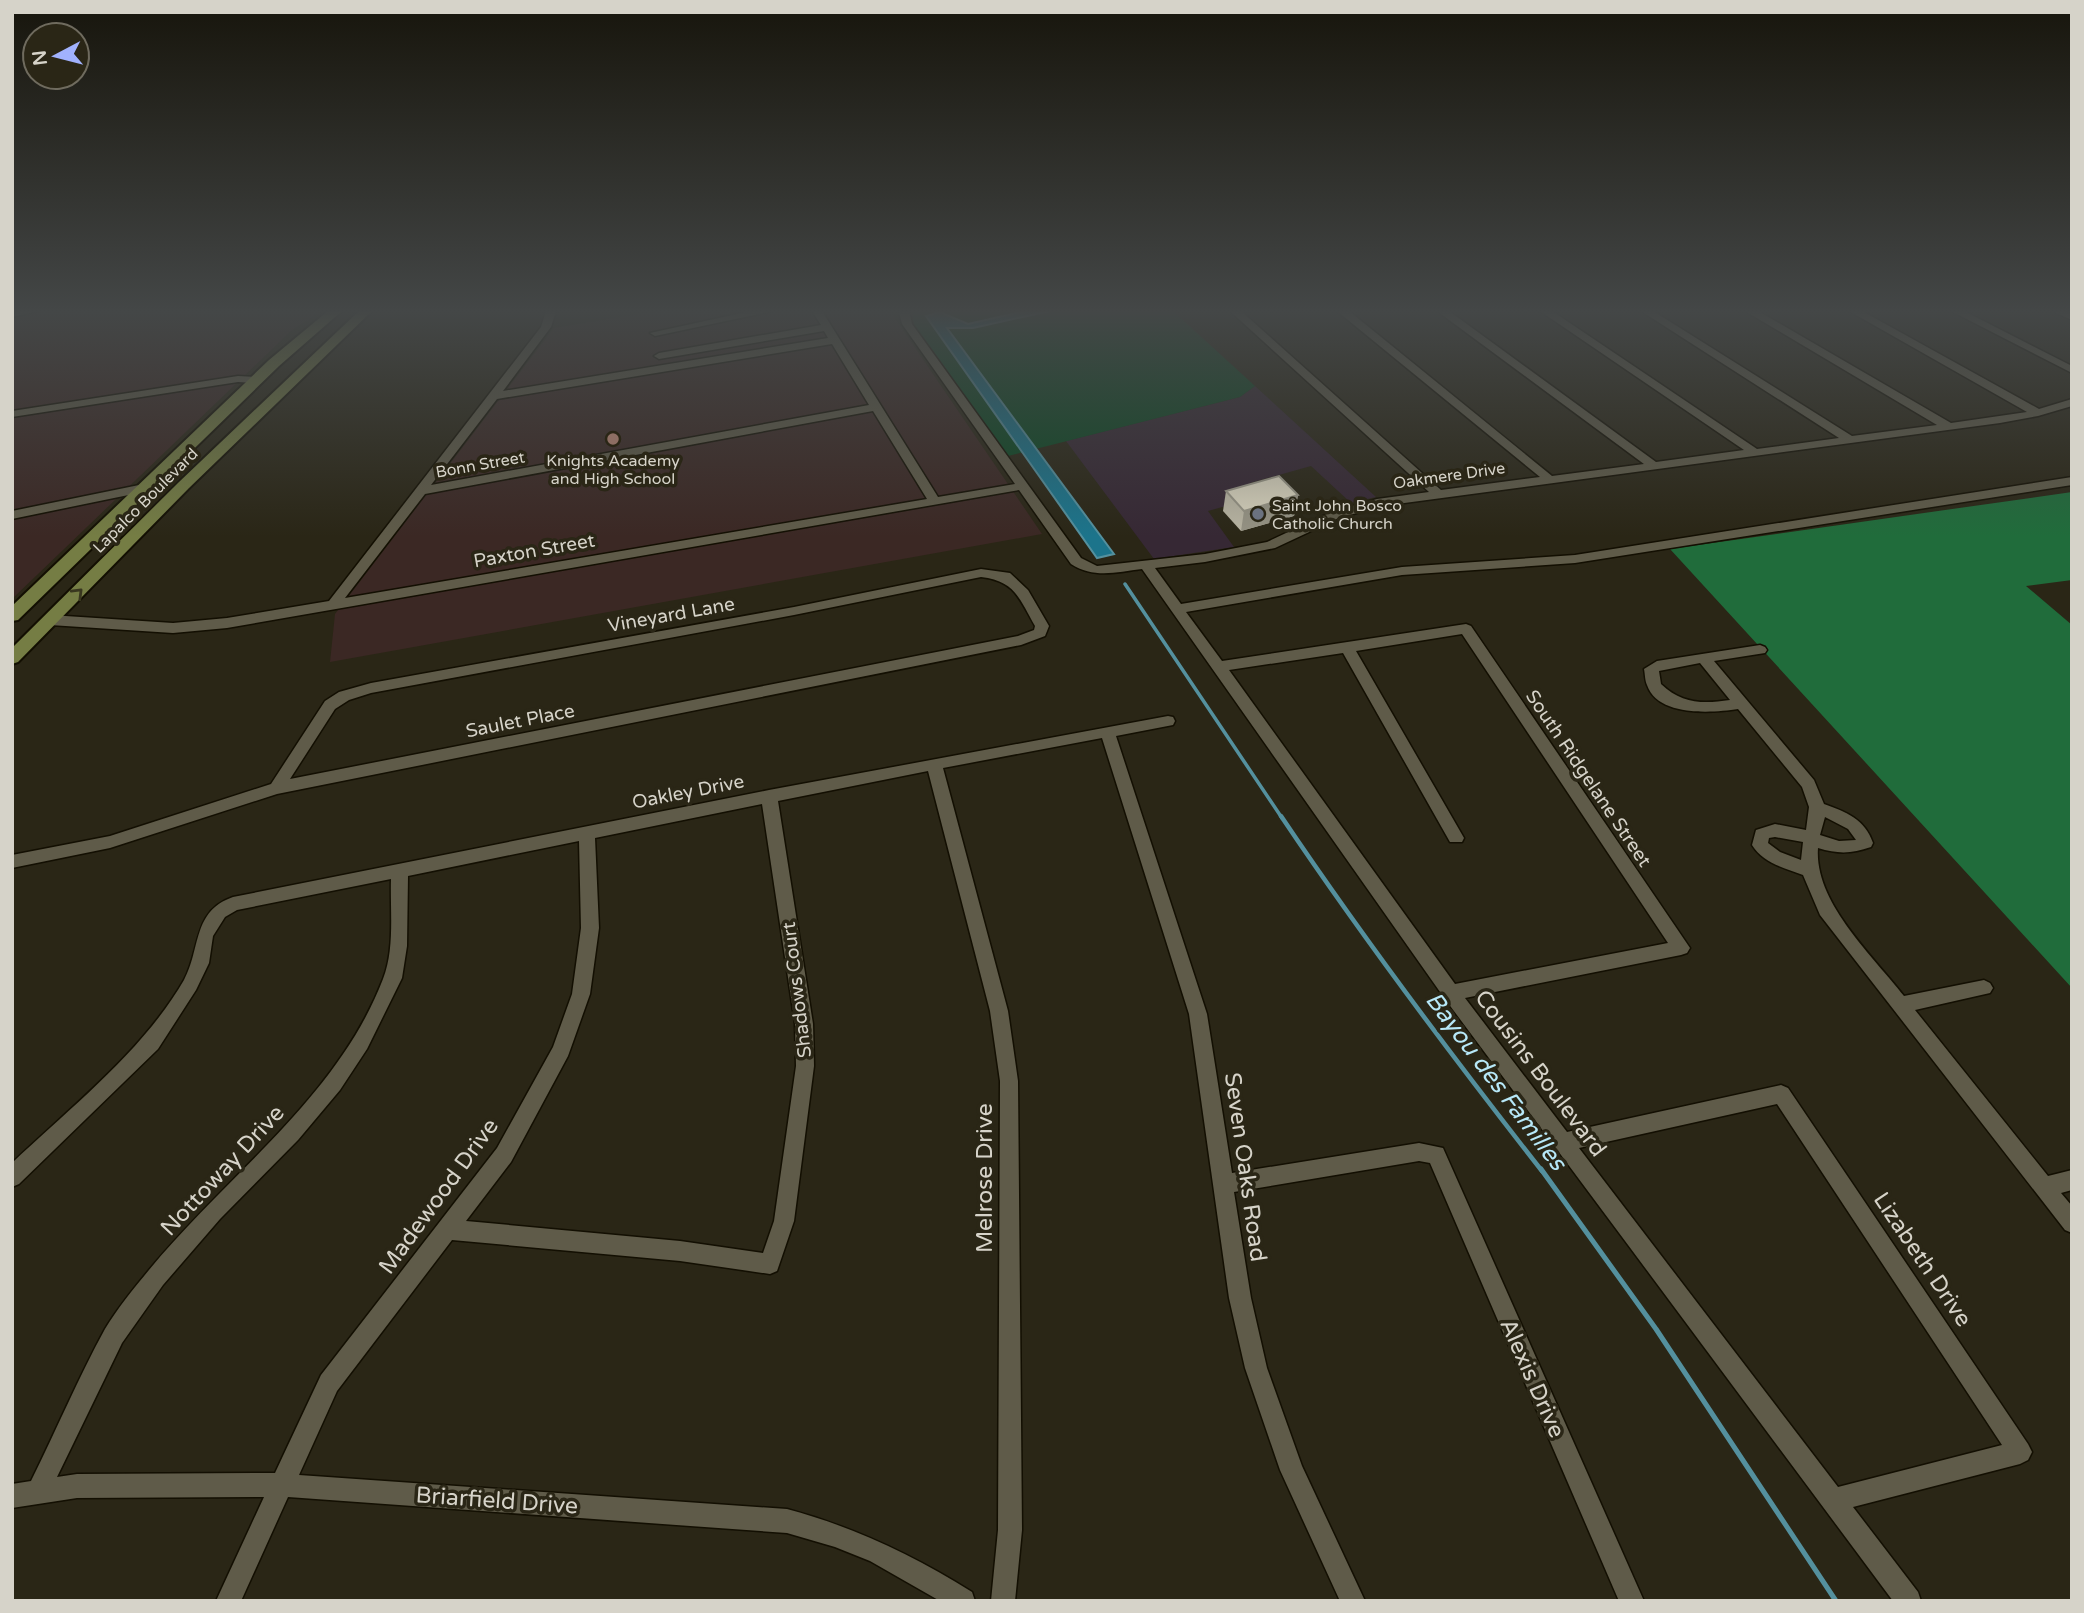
<svg xmlns="http://www.w3.org/2000/svg" width="2084" height="1613" viewBox="0 0 2084 1613" font-family="'Varela Round',sans-serif">
<style>
.industrial{fill:#3b2824}
.education{fill:#362834}
.green{fill:#0c4824}
.forest{fill:#206c3b}
.water{fill:#1c748b;stroke:#54909e;stroke-width:2}
.lines{fill:none;stroke-linecap:round;stroke-linejoin:round}
.stream-far2{stroke:#54909e;stroke-width:3.5}
.stream-far1{stroke:#54909e;stroke-width:4.5}
.stream{stroke:#54909e;stroke-width:5}
.minor-casing{stroke:#130f02;stroke-width:3}
.major-casing{stroke:#130f02;stroke-width:4}
.minor{fill:#5f5b49;fill-rule:evenodd}
.major{fill:#757d44;fill-rule:evenodd}
.wall{fill:#b9b5a3}
.shaded-wall{fill:#969384}
.building{fill:#d7d2bd;stroke:#969384;stroke-width:2}
.oneway{stroke:#39371f}
.education-dot{fill:#8d6e63;stroke:#2a2616;stroke-width:2.5}
.worship-dot{fill:#6b7280;stroke:#2a2616;stroke-width:2.5}
.labels{text-anchor:middle;stroke-width:7;stroke-linejoin:round;paint-order:stroke}
.far-poi-label{font-size:16px;fill:#d6d3c9;stroke:#2a2616}
.far-street-label{font-size:16px;fill:#d6d3c9;stroke:#2a2616}
.street-label{font-size:19px;fill:#d6d3c9;stroke:#2a2616}
.near-street-label{font-size:23px;fill:#d6d3c9;stroke:#2a2616}
.near-water-label{font-size:24px;font-style:italic;fill:#b7e8f8;stroke:#2a2616}
</style>
<rect width="100%" height="100%" fill="#2a2616"/>
<path class="industrial" d="M12 311H322L292 330 12 599Z
M657 311H890L1042 534 330 662 335 614 554 328Z"/>
<path class="education" d="M1255 386 1376 497 1351 503 1311 466 1250 483 1262 496 1208 511 1234 547 1154 559 1066 441 1240 397Z"/>
<path class="green" d="M912 311H1173L1255 386 1240 397 1004 457 915 333Z"/>
<path class="forest" d="M2072 492V580L2026 586 2072 625V988L1670 549Z"/>
<path class="water" d="M1025 311H1050L973 328H947L1114 554 1097 558 926 316 940 312 968 324Z"/>
<g class="lines">
<path class="stream-far2" d="M1125 584 1282 818"/>
<path class="stream-far1" d="M1281 816C1363 938 1451 1055 1542 1171"/>
<path class="stream" d="M1541 1169 1656 1329 1836 1601"/>
<g class="minor-casing">
<path id="minor" d="M12 311H38L12 317Z
M546 311H556L551 327 503 391 828 338 824 331 659 359 654 356 659 353 821 325 812 311H822L938 497 1015 484 902 324 899 311H909L912 324 1081 558 1097 566 1205 554 1267 542 1331 512 1377 499 1429 492 1230 311H1241L1441 490 1540 477 1337 311H1349L1552 476 1644 464 1437 311H1449L1656 462 1744 450 1540 311H1552L1757 449 1839 438 1641 311H1653L1852 436 1937 425 1745 311H1758L1951 423 2027 412 1849 311H1862L2039 409 2072 399V406L2038 416 2000 423 1382 506 1339 518 1275 548 1205 562 1155 568 1181 604 1402 567 1575 555 2072 477V485L1575 563 1402 575 1186 612 1222 661 1466 624 1471 626 1690 948 1687 953 1681 955 1465 998 1567 1132 1781 1085 1788 1088 2028 1444 2032 1452 2028 1460 2020 1464 1853 1507 1918 1592 1921 1601H1893L1445 999 1142 569C1117 572 1094 579 1071 564L1019 490 227 628 173 633 50 625 43 620 50 615 173 623 227 618 329 601 541 327ZM832 344 869 405 431 485 497 399ZM873 411 927 499 345 598 425 494ZM1462 634 1668 943 1455 984 1229 670 1343 653 1450 842H1462L1464 838 1356 651ZM1777 1104 2002 1445 1838 1487 1579 1148Z
M751 311H773L655 336 650 333Z
M1951 311H1964L2072 366V373Z
M2055 311 2072 313V320L2056 313Z
M238 376 256 377 261 380 256 383 238 382 12 417V411Z
M144 484 150 488 148 491 12 519V511Z
M981 569 1010 573 1028 590 1049 626 1045 636 1021 645 277 794 110 848 12 868V855L110 836 271 784 325 701 339 692 371 683 794 607ZM981 577C1015 581 1019 598 1035 626L1034 630 1018 636 290 779 335 709 349 700 371 693 794 615Z
M1760 645 1765 647 1767 650 1765 653 1714 661 1814 780 1824 804C1846 812 1865 819 1873 843L1871 847C1851 854 1838 854 1818 848 1814 902 1872 955 1904 996L1984 980 1990 983 1993 988 1990 993 1915 1010 2048 1176 2072 1170V1190L2061 1193 2072 1206V1233L2065 1230 1820 915 1803 875C1784 868 1763 863 1752 845L1756 830 1775 824 1806 830 1809 807 1802 787 1738 709C1712 713 1658 717 1647 685 1645 681 1645 674 1644 669L1657 661ZM1700 663 1730 700C1703 704 1682 704 1661 684L1659 671ZM1825 817 1848 829 1856 840 1839 841 1820 835ZM1775 837 1803 842 1801 860 1780 852 1768 843 1769 838Z
M1168 716 1173 717 1175 721 1173 725 1116 736 1207 1014 1232 1173 1419 1143 1443 1148 1644 1601H1619L1430 1163 1419 1161 1234 1192 1251 1298 1267 1368 1302 1466 1365 1601H1340L1280 1470 1245 1368 1229 1298 1189 1014 1102 738 943 768 1008 1011 1018 1081 1022 1530 1015 1601H991L998 1530 1000 1081 990 1011 928 771 778 801 813 1024 814 1066 794 1221 777 1271 770 1274 680 1261 452 1240 337 1391 299 1475 787 1509C854 1527 913 1555 972 1592L975 1601H940L870 1561 835 1547 787 1533 288 1497 241 1601H216L264 1497 77 1498 12 1508V1484L31 1481C56 1431 78 1378 105 1329 117 1309 134 1288 149 1270 227 1175 338 1097 383 979 395 949 390 910 391 879L237 910 225 917 213 936 209 963 196 990 158 1049 19 1184 12 1187V1163C71 1107 143 1051 184 980 201 949 192 911 233 897L769 790ZM762 804 795 1024 796 1066 774 1221 763 1253 680 1241 466 1221 511 1162 568 1056 590 994 599 928 595 838ZM579 841 581 928 572 994 553 1047 497 1148 321 1375 275 1473 77 1474 57 1477 122 1343 163 1285 220 1219 298 1140 340 1090 367 1049 402 978 407 946 408 876Z"/>
</g>
<g class="major-casing">
<path id="major" d="M328 311H342L279 366 18 620 12 621V606L269 360Z
M359 311H372L189 488 18 662 12 664V648L179 482Z"/>
</g>
<use href="#minor" class="minor"/>
<use href="#major" class="major"/>
</g>
<path class="wall" d="M1226 491 1298 495 1294 516 1241 531 1223 511Z"/>
<path class="shaded-wall" d="M1298 495 1294 516 1241 531 1244 511Z"/>
<path class="building" d="M1279 476 1298 495 1244 511 1226 491Z"/>
<defs><path id="oneway-chevron" d="M-2-3.5L2.5 0L-2 3.5" fill="none" stroke-width="1.6" stroke-linecap="round" stroke-linejoin="round" transform="scale(1.75)"/></defs>
<use class="oneway" href="#oneway-chevron" transform="translate(78 593) rotate(-45)"/>
<linearGradient id="sky" x2="0" y2="1"><stop stop-color="#17150c"/><stop offset="0.58" stop-color="#444747"/><stop offset="1" stop-color="#444747" stop-opacity="0"/></linearGradient>
<rect width="2084" height="537" fill="url(#sky)"/>
<circle class="education-dot" cx="613" cy="439" r="7"/>
<circle class="worship-dot" cx="1258" cy="514" r="7"/>
<g class="labels">
<g class="far-poi-label">
<text x="613" y="466">Knights Academy<tspan x="613" dy="18">and High School</tspan></text>
<text x="1272" y="511" text-anchor="start">Saint John Bosco<tspan x="1272" dy="18">Catholic Church</tspan></text>
</g>
<g class="far-street-label">
<text transform="translate(480 464) rotate(-10)" y="6">Bonn Street</text>
<text transform="translate(1449 475) rotate(-8)" y="6">Oakmere Drive</text>
<text transform="translate(145 500) rotate(-45)" y="6">Lapalco Boulevard</text>
</g>
<g class="street-label">
<text transform="translate(534 550) rotate(-10)" y="7">Paxton Street</text>
<text transform="translate(671 614) rotate(-10)" y="7">Vineyard Lane</text>
<text transform="translate(520 720) rotate(-11)" y="7">Saulet Place</text>
<text transform="translate(1589 778) rotate(56)" y="7">South Ridgelane Street</text>
<text transform="translate(688 791) rotate(-11)" y="7">Oakley Drive</text>
<text transform="translate(796 990) rotate(-97)" y="7">Shadows Court</text>
</g>
<g class="near-street-label">
<text transform="translate(1541 1073) rotate(53)" y="8">Cousins Boulevard</text>
<text transform="translate(1246 1167) rotate(82)" y="8">Seven Oaks Road</text>
<text transform="translate(222 1170) rotate(-47)" y="8">Nottoway Drive</text>
<text transform="translate(984 1178) rotate(-90)" y="8">Melrose Drive</text>
<text transform="translate(438 1196) rotate(-54)" y="8">Madewood Drive</text>
<text transform="translate(1923 1259) rotate(56)" y="8">Lizabeth Drive</text>
<text transform="translate(1533 1378) rotate(66)" y="8">Alexis Drive</text>
<text transform="translate(497 1500) rotate(4)" y="8">Briarfield Drive</text>
</g>
<g class="near-water-label">
<text transform="translate(1496 1081) rotate(53)" y="8">Bayou des Familles</text>
</g>
</g>
<rect width="2084" height="1613" fill="none" stroke="#d6d3c9" stroke-width="28"/>
<g transform="translate(56 56) rotate(263)"><circle r="33" fill="#2a2616" stroke="#6f6b5e" stroke-width="2"/>
<path d="M0-5L12 26L0 18L-12 26Z" fill="#a1b2fd"/>
<text y="-10" font-size="19" font-weight="bold" text-anchor="middle" fill="#d6d3c9">N</text>
</g>
</svg>
